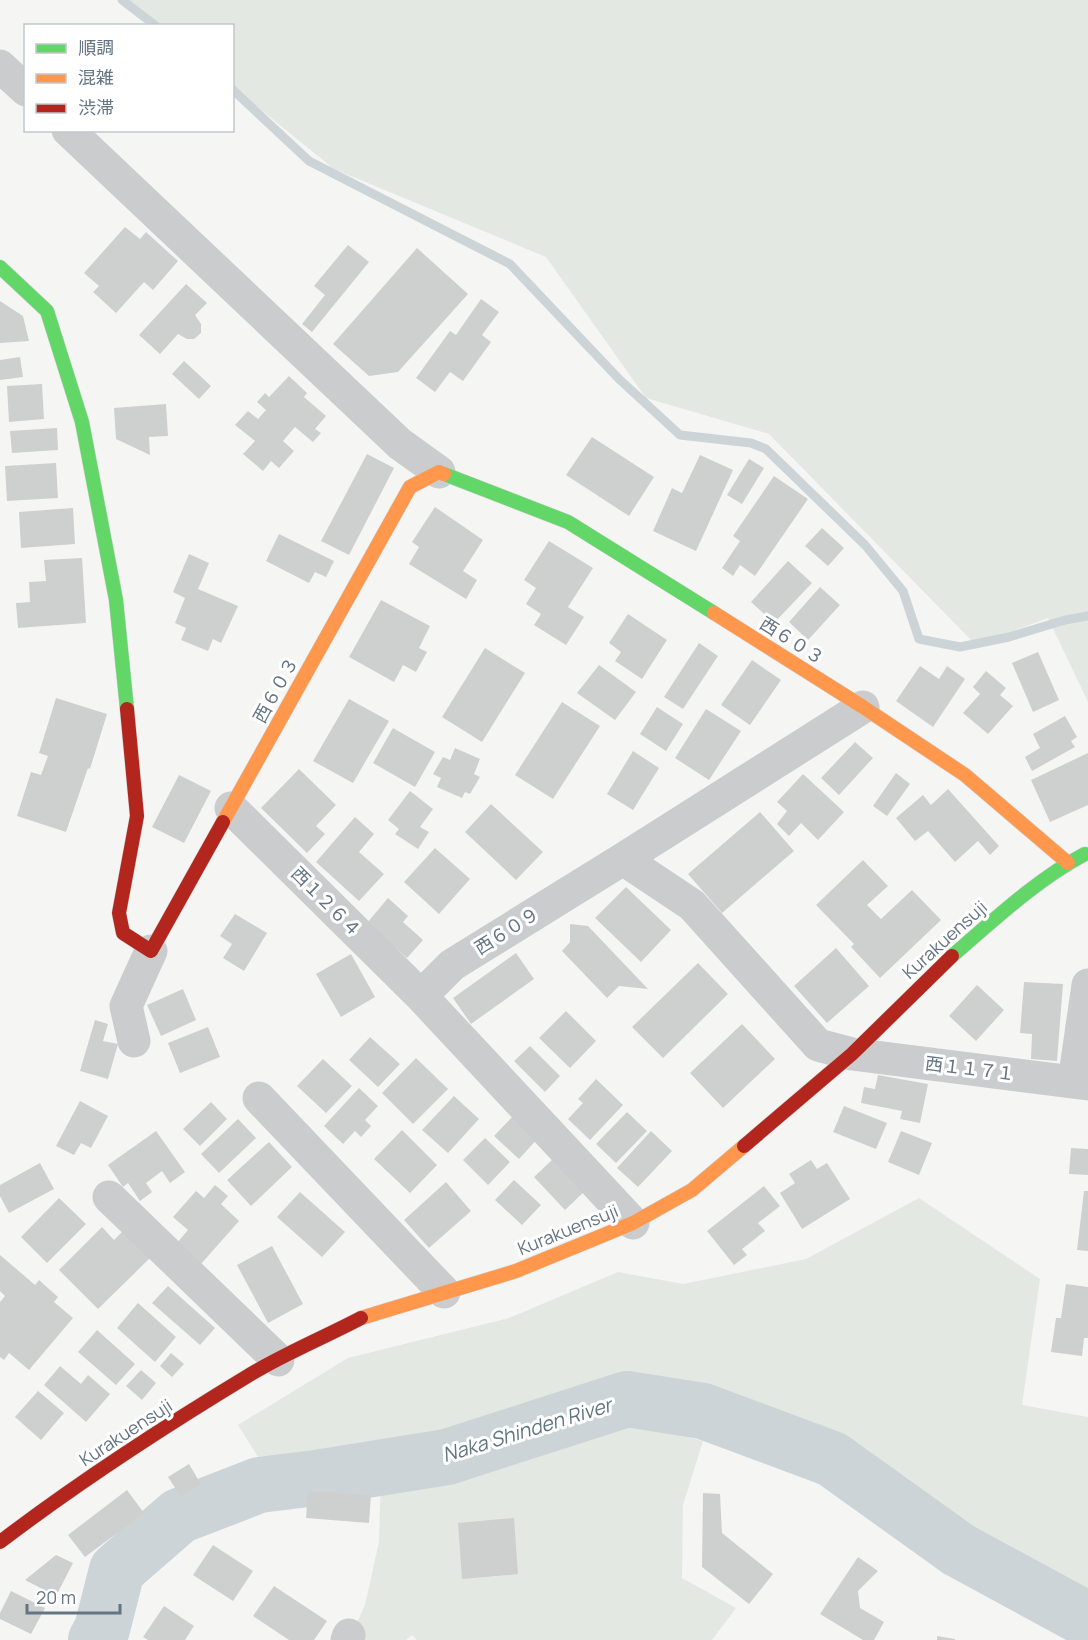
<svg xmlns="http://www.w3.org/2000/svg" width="1088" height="1640" viewBox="0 0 1088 1640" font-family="Manrope,'Noto Sans JP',sans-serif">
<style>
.green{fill:#e4e8e2}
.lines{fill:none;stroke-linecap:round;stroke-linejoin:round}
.stream{stroke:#cdd4d7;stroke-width:9}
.river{stroke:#cdd4d7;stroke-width:56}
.building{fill:#ced0d0}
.fast-casing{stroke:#d2d3d4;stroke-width:15}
.slow-casing{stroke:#d2d3d4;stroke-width:15}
.jam-casing{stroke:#d2d3d4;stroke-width:15}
.street{stroke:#cacccd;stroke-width:33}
.fast{stroke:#63d668;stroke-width:14}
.slow{stroke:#ff974d;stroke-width:14}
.jam{stroke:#b3261e;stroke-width:14}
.labels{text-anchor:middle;stroke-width:6;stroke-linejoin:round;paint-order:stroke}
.street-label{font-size:18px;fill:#657483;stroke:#fff}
.water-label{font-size:20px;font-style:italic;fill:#617580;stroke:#fff}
</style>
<rect width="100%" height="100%" fill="#f5f5f4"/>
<path class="green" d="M127 0H1088V702L1048 618 976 645 769 434 646 398 546 257 334 169 233 87 232 26 158 25Z
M919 1198 1040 1279 1022 1405 1088 1417V1619L975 1584 899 1540 824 1435 660 1396 646 1425 703 1441 683 1505 682 1578 736 1608 712 1640H417L412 1635 406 1640H349L365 1605 379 1542 381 1472 263 1465 238 1425 348 1358 509 1318 618 1272 683 1284 806 1259Z"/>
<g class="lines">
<path class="stream" d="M122 0 156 26
M232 89 309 161 510 264 619 379 680 435 751 443 766 449 865 545 903 591 919 639 960 647 1009 637 1065 620 1088 616"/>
<path class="river" d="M96 1640 102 1629 117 1570 179 1516 259 1485 316 1478 447 1457 627 1399 703 1411 832 1459 959 1550 1088 1620"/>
</g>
<path class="building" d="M125 227 140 239 146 232 178 261 153 290 144 282 116 313 93 292 99 286 84 273Z
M348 245 369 262 312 332 302 324 325 295 314 286Z
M417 248 468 294 398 372 369 376 333 344Z
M186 284 207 303 195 315 201 324V333L194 339H187L178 334 160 354 139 335Z
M481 299 499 312 482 335 491 342 463 381 450 372 435 392 416 378 450 331 456 335Z
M0 301 23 316 29 341 0 343Z
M20 357 23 377 0 380V360Z
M184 361 211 386 199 399 172 374Z
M289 376 307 393 304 397 326 416 315 429 321 433 313 442 295 427 283 441 294 451 279 468 271 461 263 471 243 454 255 441 235 425 248 411 258 419 266 410 257 402 265 393 269 397Z
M42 384 44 419 9 422 7 386Z
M166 404 168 436 149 437 150 455 116 439 114 408Z
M57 428 58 450 12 453 10 431Z
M592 437 654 477 629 516 566 475Z
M367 454 394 468 349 555 321 541Z
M700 455 733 470 696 551 653 531 672 488 682 493Z
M749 459 764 468 742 504 727 495Z
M56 463 58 498 7 501 5 466Z
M774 476 808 499 755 576 740 565 733 576 722 568 740 541 733 536Z
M435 507 483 540 463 571 477 580 466 599 409 564 419 547 412 542Z
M73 508 75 544 21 548 19 512Z
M822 528 844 548 828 566 805 546Z
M279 534 334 561 326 577 315 572 309 583 266 561Z
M549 541 593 568 568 607 584 617 566 645 534 625 541 614 526 604 536 588 524 580Z
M189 554 209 563 198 589 238 606 221 643 213 639 208 651 181 640 186 628 175 623 185 598 173 592Z
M82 558 86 623 18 628 16 603 30 602 29 582 46 581 44 560Z
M788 561 812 583 774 623 751 602Z
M820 587 840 605 808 640 789 622Z
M381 600 430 626 419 648 427 652 416 672 403 665 394 682 349 657Z
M628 614 667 640 642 679 615 661 621 652 609 643Z
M699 643 718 656 683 709 664 697Z
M485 648 525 673 482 742 442 717Z
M1038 652 1059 700 1033 712 1012 663Z
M752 660 781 680 750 725 721 705Z
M599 665 636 692 615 720 577 693Z
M920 666 939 679 947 666 965 679 933 727 896 701Z
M986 671 1006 688 1000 695 1013 706 988 734 963 713 980 694 973 687Z
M56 698 107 714 90 769 88 768 66 832 17 816 31 772 41 775 48 756 39 753Z
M349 699 389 721 353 783 313 761Z
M562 702 600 726 553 799 515 775Z
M657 707 683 724 666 751 640 734Z
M706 709 741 731 709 780 675 758Z
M1065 716 1077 737 1071 741 1075 747 1032 771 1025 757 1040 748 1033 734Z
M393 728 435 752 415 787 373 763Z
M855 742 873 758 839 795 821 778Z
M455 748 480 759 474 774 480 777 470 794 465 792 462 798 437 787 441 778 433 774 443 757 450 760Z
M633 751 659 768 633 810 607 794Z
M1088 753V805L1050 822 1031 780Z
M299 769 336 805 316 826 325 834 307 853 261 808Z
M896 773 910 784 887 816 873 806Z
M803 774 844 812 818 840 801 823 789 836 777 824 787 811 777 802Z
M179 775 211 791 184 843 152 827Z
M948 789 999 846 990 855 978 841 955 862 928 831 915 841 896 818 923 795 931 805Z
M410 791 433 809 420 827 429 832 418 849 395 834 399 829 388 820Z
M491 804 543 852 516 880 465 832Z
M760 812 794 851 722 913 688 874Z
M355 817 374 834 359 852 384 874 359 901 316 862Z
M435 848 470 879 439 914 404 882Z
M863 860 888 886 867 905 881 919 912 890 941 920 880 978 851 947 854 944 816 905Z
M626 887 671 930 641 962 595 918Z
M388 898 408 916 403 922 423 940 407 958 367 923Z
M235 914 267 933 244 971 223 958 232 944 220 936Z
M570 924 588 926 648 989 619 986 607 998 562 951 570 942Z
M836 948 869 986 827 1023 794 986Z
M516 953 534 979 471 1024 453 998Z
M351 954 375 997 341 1017 316 974Z
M698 963 728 994 663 1058 632 1027Z
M1024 982 1063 984 1057 1061 1031 1059 1032 1034 1020 1033Z
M977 985 1004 1010 976 1041 949 1016Z
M183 989 196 1020 161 1036 147 1005Z
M566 1011 596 1041 570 1068 539 1038Z
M95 1020 108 1024 103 1041 118 1044 108 1079 80 1071Z
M742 1024 775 1059 723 1108 690 1073Z
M208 1027 220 1057 180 1073 168 1043Z
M370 1037 400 1064 378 1087 349 1060Z
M530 1046 560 1076 545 1092 514 1061Z
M416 1058 448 1089 413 1124 382 1093Z
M323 1059 352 1086 326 1113 297 1086Z
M878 1075 928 1084 920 1123 900 1119 902 1111 861 1103 864 1087 875 1089Z
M596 1079 623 1105 590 1140 568 1119 583 1103 578 1099Z
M359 1088 378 1106 365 1120 371 1126 361 1137 355 1131 343 1144 324 1126Z
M454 1096 479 1119 448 1153 422 1130Z
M80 1101 108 1116 91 1148 81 1143 74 1155 56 1146Z
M211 1102 227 1119 200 1146 183 1129Z
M844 1106 887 1123 876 1149 833 1132Z
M627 1112 647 1131 616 1163 596 1144Z
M516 1113 540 1136 519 1159 494 1136Z
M238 1119 256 1138 219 1173 201 1154Z
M402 1130 437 1165 410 1193 374 1159Z
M156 1131 185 1172 170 1183 162 1171 146 1183 152 1192 140 1201 128 1183 123 1187 108 1165Z
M651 1131 672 1151 638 1187 617 1168Z
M901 1131 932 1143 919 1175 888 1162Z
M485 1138 510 1162 488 1185 463 1160Z
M269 1142 292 1167 251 1206 227 1180Z
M1071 1148 1088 1149V1175L1069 1174Z
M555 1157 587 1189 565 1210 534 1177Z
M811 1160 817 1169 827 1163 850 1199 802 1229 780 1193 795 1183 789 1174Z
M40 1163 54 1189 9 1213 0 1196V1185Z
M514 1180 541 1205 522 1225 495 1200Z
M446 1182 471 1211 429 1248 404 1220Z
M215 1185 228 1196 221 1204 239 1221 201 1264 177 1243 188 1230 173 1217 196 1191 204 1198Z
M764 1186 780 1206 758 1223 765 1231 742 1249 747 1255 734 1265 707 1231Z
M1084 1191H1088V1251L1077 1250Z
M300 1192 345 1232 322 1257 277 1217Z
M59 1198 86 1224 47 1263 21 1237Z
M102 1227 114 1240 123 1231 150 1258 98 1309 59 1270Z
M272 1246 303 1304 268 1323 237 1265Z
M0 1255 35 1285 39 1280 58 1297 54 1302 73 1318 29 1370 9 1353 4 1360 0 1357V1302L5 1296 0 1291Z
M1066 1284 1088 1287V1338H1084L1082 1356 1051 1352 1056 1318H1061Z
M168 1286 215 1328 200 1345 152 1303Z
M138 1303 176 1337 155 1362 117 1328Z
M97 1330 135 1364 116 1385 78 1352Z
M171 1353 184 1364 172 1377 160 1366Z
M60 1366 81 1384 88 1375 110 1394 86 1422 44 1385Z
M141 1370 156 1383 142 1400 126 1386Z
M38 1391 64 1413 41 1440 15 1417Z
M189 1464 201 1484 181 1497 168 1477Z
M127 1490 144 1513 85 1557 68 1535Z
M308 1491 371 1495 369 1523 306 1518Z
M703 1493 720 1494 722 1533 773 1574 749 1604 702 1567Z
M514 1518 518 1574 462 1579 458 1523Z
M213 1545 253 1571 233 1601 193 1575Z
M56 1555 73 1563 56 1596 25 1580Z
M858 1557 878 1571 858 1591 860 1608 884 1622 874 1640H863L820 1614Z
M274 1586 327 1621 314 1640H289L253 1616Z
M11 1591 45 1608 31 1634 0 1619V1613Z
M164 1606 194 1626 185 1640H148L143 1637Z
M937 1636 955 1639V1640H937Z"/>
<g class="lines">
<g class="fast-casing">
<path id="fast" d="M0 267 47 311 82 422 116 600 127 709
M444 474 568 522 714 613
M952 956C994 920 1036 880 1085 854"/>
</g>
<g class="slow-casing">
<path id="slow" d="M714 613 863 707 965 775 1068 863
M223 822 410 487 439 472 444 474
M361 1318 516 1271 633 1223 692 1190 744 1146"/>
</g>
<g class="jam-casing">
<path id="jam" d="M127 709 137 816 119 913 123 933 151 951 223 822
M744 1146 852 1054 952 956
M0 1542C80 1481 165 1426 251 1374 286 1353 325 1337 361 1318"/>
</g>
<path class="street" d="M0 66 26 90
M68 130 400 444 439 472
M231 808 421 996
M623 859 692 905 818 1045 852 1054 1088 1084
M134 1041 126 1006 151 951
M1074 1082 1088 985
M259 1098 444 1292
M109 1197 278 1360
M633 1223 421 996 452 965 623 859 863 707
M347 1640 349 1635"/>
<use href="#fast" class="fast"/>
<use href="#slow" class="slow"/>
<use href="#jam" class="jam"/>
</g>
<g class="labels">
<g class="street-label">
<text transform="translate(792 641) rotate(32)" y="6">西６０３</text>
<text transform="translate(276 690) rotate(-61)" y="6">西６０３</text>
<text transform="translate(326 902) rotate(45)" y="6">西１２６４</text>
<text transform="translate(507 931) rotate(-32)" y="6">西６０９</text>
<text transform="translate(945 940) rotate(-42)" y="6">Kurakuensuji</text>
<text transform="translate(970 1069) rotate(7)" y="6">西１１７１</text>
<text transform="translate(568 1230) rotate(-22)" y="6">Kurakuensuji</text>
<text transform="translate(126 1433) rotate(-33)" y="6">Kurakuensuji</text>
</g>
<g class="water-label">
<text transform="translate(527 1430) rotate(-17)" y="7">Naka Shinden River</text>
</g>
</g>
<rect x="24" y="24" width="210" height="108" fill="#ffffff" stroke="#c1c7cd" stroke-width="1.5"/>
<rect x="36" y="44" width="30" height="9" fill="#63d668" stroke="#c1c7cd" stroke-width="1.5"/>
<text x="78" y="54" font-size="18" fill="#657483">順調</text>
<rect x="36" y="74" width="30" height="9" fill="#ff974d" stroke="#c1c7cd" stroke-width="1.5"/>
<text x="78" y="84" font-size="18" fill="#657483">混雑</text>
<rect x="36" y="104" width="30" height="9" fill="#b3261e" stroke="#c1c7cd" stroke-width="1.5"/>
<text x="78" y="114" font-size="18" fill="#657483">渋滞</text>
<path d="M27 1604v9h93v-9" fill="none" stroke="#657483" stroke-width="3"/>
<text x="36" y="1604" font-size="18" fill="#657483" stroke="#ffffff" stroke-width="4.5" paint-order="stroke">20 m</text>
</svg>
